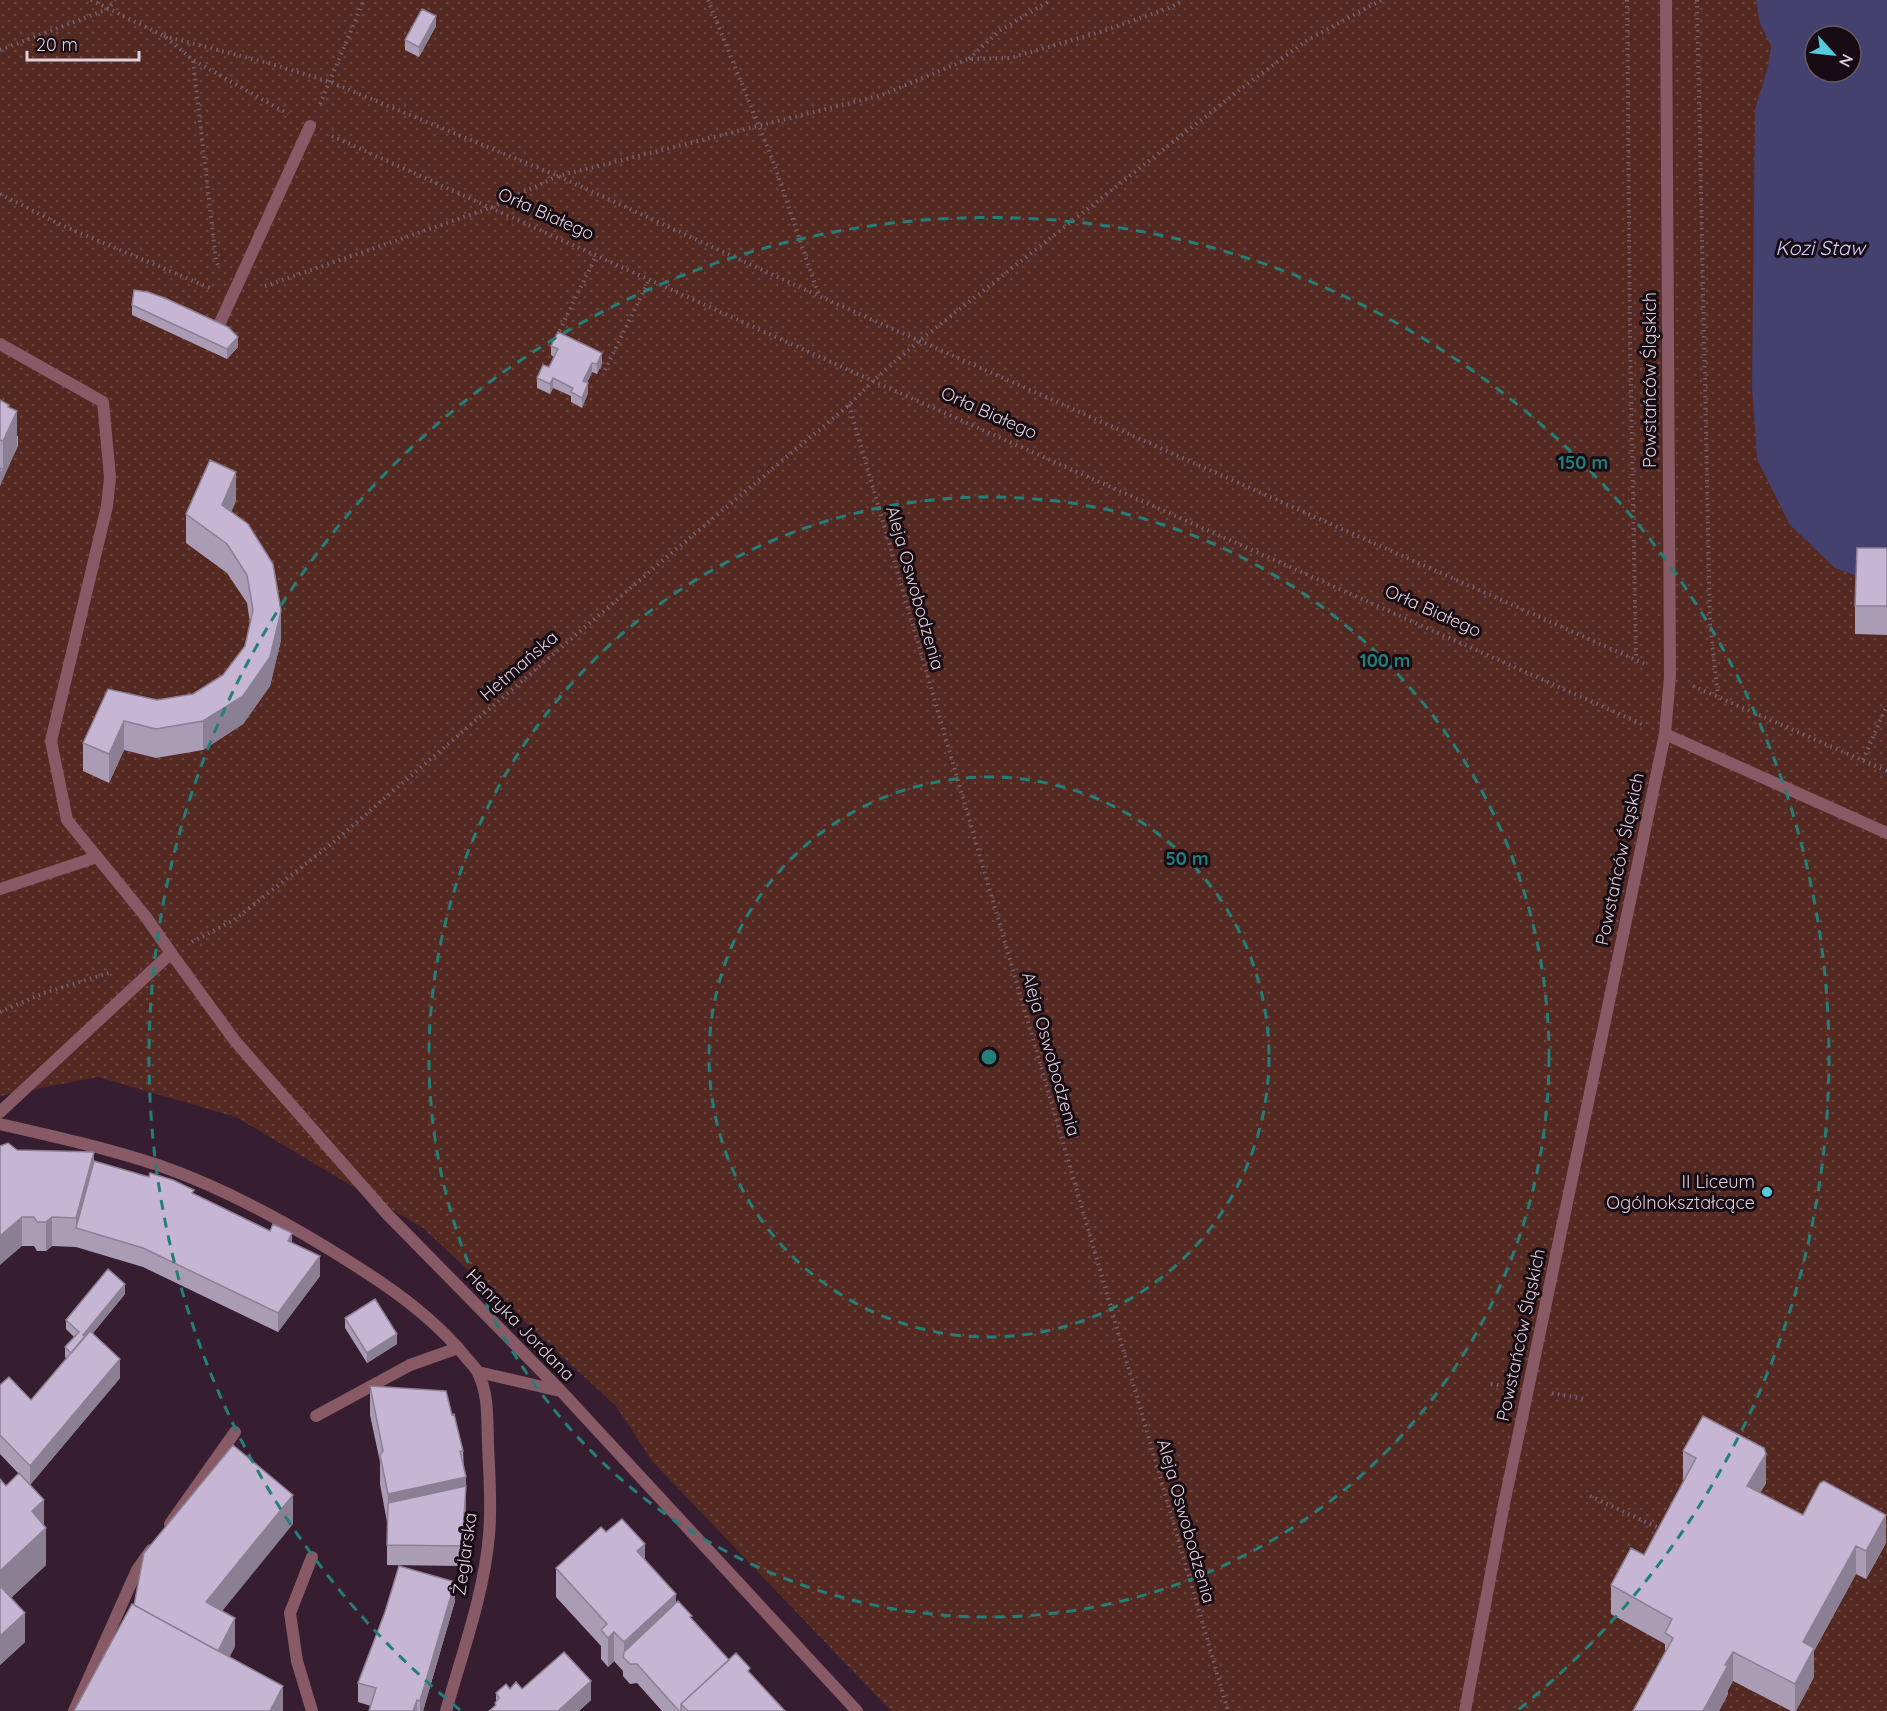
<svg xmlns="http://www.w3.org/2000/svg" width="1887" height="1711" viewBox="0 0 1887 1711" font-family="Quicksand,sans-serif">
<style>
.park{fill:url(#park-dots);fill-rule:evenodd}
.water{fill:#44416e;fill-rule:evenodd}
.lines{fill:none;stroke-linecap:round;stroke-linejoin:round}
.path{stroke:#766170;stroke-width:4;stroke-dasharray:1.5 4.5;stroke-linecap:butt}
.service{stroke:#875a65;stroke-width:12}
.minor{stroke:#875a65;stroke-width:12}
.wall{fill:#ab9cb6}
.shaded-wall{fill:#8b7f94}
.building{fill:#c7b5d4;stroke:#8b7f94;stroke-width:1.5}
.ring{fill:none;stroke:#247f79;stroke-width:3;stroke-dasharray:10 8}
.poi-dot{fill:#53cbdb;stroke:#170c14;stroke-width:2}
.labels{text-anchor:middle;stroke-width:6;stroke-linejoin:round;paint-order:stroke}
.street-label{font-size:18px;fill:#dfcfda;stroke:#170c14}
.poi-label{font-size:18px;fill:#dfcfda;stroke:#170c14;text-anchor:end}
.water-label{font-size:20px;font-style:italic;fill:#d1d0fe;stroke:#170c14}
.centre{fill:#247f79;stroke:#170c14;stroke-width:3}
.ring-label{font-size:18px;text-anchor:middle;font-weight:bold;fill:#247f79;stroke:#170c14;stroke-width:6;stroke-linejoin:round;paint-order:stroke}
</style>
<defs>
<pattern id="park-dots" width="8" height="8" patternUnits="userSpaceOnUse" patternTransform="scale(1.5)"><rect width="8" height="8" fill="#542922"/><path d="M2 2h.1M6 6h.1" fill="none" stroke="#6c4742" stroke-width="1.8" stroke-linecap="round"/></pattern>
</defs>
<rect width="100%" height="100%" fill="#361e30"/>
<path class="park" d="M0 0H1887V1711H891L653 1462 616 1406 423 1228 236 1117 98 1077 0 1096ZM1815 36H1851V72H1815Z"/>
<path class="water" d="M1756 0H1887V577L1857 576 1835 568 1790 525 1757 459 1752 387 1755 109 1768 67 1771 46 1760 23ZM1815 36H1851V72H1815Z"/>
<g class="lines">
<path class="path" d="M91 0 164 36 193 60 288 114
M708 0 773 161 819 296
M1627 0 1630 337 1636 659
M1697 0 1710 624 1718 696
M164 36 268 63 330 82 558 176 819 296 1645 664
M0 50 108 9 115 0
M969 59 999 31 1051 0
M193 61 216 260 218 265
M320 104 364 0
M332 136 873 381 1642 724
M0 194 61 225 210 288
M265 286 490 208 558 176 882 95 968 59 1010 58 1100 32 1169 8 1184 0
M557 336 596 256
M600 367 605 370 649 280
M849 405 1228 1711
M1693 686 1887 771
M1863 760 1887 705
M192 942 234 920 330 845 681 545 849 405 873 381 919 341 1242 88 1306 41 1381 0
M0 1012 44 993 112 972
M1491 1384 1503 1386
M1552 1393 1584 1399
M1590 1496 1663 1530"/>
<path class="service" d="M213 338 310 126
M0 344 103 402 110 477 107 506 51 741 67 820 146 917 171 953 0 1112
M0 889 97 857
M316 1416 410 1365 458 1348
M170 1524 235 1432
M74 1711 137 1570 151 1550
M312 1711 297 1661 290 1613 312 1557"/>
<path class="minor" d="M1665 734 1887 833
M171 953 235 1041 387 1214 561 1391 857 1711
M0 1124C53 1136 106 1148 158 1165 236 1192 310 1235 379 1281 410 1302 440 1326 464 1355 468 1361 475 1366 478 1373 489 1395 487 1420 488 1444 489 1474 492 1504 489 1535 484 1595 462 1653 446 1711
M478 1372 560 1391
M1465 1711 1504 1504 1665 734 1670 676 1666 0"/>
</g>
<path class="wall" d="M436 26 419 57 405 50V40Z
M132 305 238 347 227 359 132 315Z
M551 346 602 363 597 374 592 372 587 383 588 393 582 408 571 402V396L553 388 550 394 537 388V378L549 367 554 357 551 355Z
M0 400 9 408 17 436H18V446L3 477 0 486Z
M236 501 231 512 281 640 270 686 243 724 203 750 156 758 124 750 109 783 83 771V743L157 700 193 694 223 675 245 646 250 623 247 603 227 573 186 543V514Z
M1887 548V635L1855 634V606Z
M17 1150 94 1161 194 1194 292 1243 320 1276 278 1332 143 1267 76 1247 52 1246 46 1251H37L34 1246H22Z
M125 1294 93 1333 120 1378 30 1485 44 1525 46 1565 11 1598 25 1642 0 1665V1479L6 1486 19 1474 0 1454V1385L31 1400 66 1358 65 1357V1347L74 1337 66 1329V1320Z
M345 1318 397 1344 367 1363 345 1328Z
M370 1386 452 1415 463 1451 466 1505 462 1566 387 1565V1522L380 1484V1462L370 1415Z
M1683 1451 1766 1483 1760 1493 1803 1515 1886 1543 1866 1579 1856 1574 1814 1651V1677L1796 1711H1791L1733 1681 1728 1690V1694L1719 1711H1633L1665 1652V1644L1611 1614V1585L1644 1555 1684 1480 1683 1479Z
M606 1532 645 1559 676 1603 692 1619 729 1660 750 1673 785 1711H662L637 1683 630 1684 623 1676V1671L614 1661 608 1667 601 1659V1646L556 1597V1568Z
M455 1601 423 1711H369L371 1706 358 1702V1683Z
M510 1689H522L591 1700 579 1711H489L495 1706V1703L496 1702V1693Z"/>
<path class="shaded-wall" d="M436 16V26L419 57V47Z
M238 337V347L227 359V349Z
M602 353V363L597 374V364Z
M592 363V372L583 391V381Z
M553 378V388L550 394V384Z
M588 383V393L582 408V398Z
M9 405V427L17 411V448L0 486V476L3 471V441L8 407Z
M236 472V501L222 534V505Z
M281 611V640L270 686 243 724 203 750V721Z
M124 721V750L109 783V754Z
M94 1152V1181L76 1228V1218Z
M22 1217V1246L0 1265V1236Z
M52 1217V1246L46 1251V1222Z
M292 1233V1253L288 1241Z
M320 1256V1276L278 1332V1313Z
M125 1284V1294L83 1345V1335Z
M397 1334V1344L367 1363V1353Z
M120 1359V1378L30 1485V1466Z
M1766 1454V1483L1747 1515V1486Z
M466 1477V1505L462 1566V1546L388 1523V1494Z
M293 1495V1524L206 1631V1602Z
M44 1500V1530L46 1528V1565L0 1608V1571L32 1511Z
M1886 1515V1543L1866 1579V1551Z
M645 1544V1572L637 1551Z
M1856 1546V1574L1814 1651V1677L1796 1711H1795V1684L1803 1642Z
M455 1582V1601L423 1711H420V1701Z
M676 1594V1623L624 1657V1642Z
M25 1613V1642L0 1665V1636Z
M235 1618V1647L214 1686V1657Z
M614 1632V1661L608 1667V1638Z
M1733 1652V1681L1728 1690V1694L1719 1711H1703L1725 1665Z
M591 1681V1700L579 1711H558Z
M283 1686V1711H270Z
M417 1700V1711H413Z"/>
<path class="building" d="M422 9 436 16 419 47 405 40Z
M134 290 148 292 167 299 228 327 238 337 227 349 132 305Z
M558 332 602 353 597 364 592 363 583 381 588 383 582 398 571 392 573 388 553 378 550 384 537 378 543 365 549 367 558 349 551 346Z
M0 400 9 405 8 407 17 411 3 441 0 440Z
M210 460 236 472 222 505 248 524 273 564 281 611 270 657 243 696 203 721 156 729 124 721 109 754 83 743 108 689 157 700 193 694 223 675 245 646 253 610 247 575 227 544 186 514Z
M0 468 3 469 0 476Z
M1857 548H1887V606H1855Z
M8 1143 17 1150 94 1152 76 1218 52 1217 46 1222H37L34 1217H22L0 1236V1146Z
M94 1161 149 1177 150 1173 173 1180 194 1190 192 1193 270 1231 273 1224 292 1233 288 1241 320 1256 278 1313 143 1248 76 1228Z
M108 1269 125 1284 83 1335 85 1336 71 1353 65 1347 79 1332 66 1320Z
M375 1299 397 1334 367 1353 345 1318Z
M90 1331 120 1359 30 1466 0 1435V1385L9 1377 31 1400Z
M370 1386 446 1391 452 1415 454 1414 463 1451H460L466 1477 388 1494 380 1455 383 1451Z
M1703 1416 1764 1448 1766 1454 1747 1486 1803 1515 1820 1483 1824 1481 1886 1515 1866 1551 1856 1546 1803 1642 1814 1648 1795 1684 1733 1652 1725 1665H1728L1703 1711H1633L1673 1638 1665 1633 1672 1619 1611 1585 1631 1548 1644 1555 1696 1458 1683 1451Z
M233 1445 293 1495 206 1602 235 1618 218 1651 134 1605 144 1553Z
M19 1473 44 1500 32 1511 46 1528 0 1571V1479L6 1486Z
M466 1486 462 1546 387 1545 388 1503Z
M622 1519 645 1544 637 1551 676 1594 624 1642 614 1632 608 1638 601 1630 607 1624 556 1568 601 1527 606 1532Z
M399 1566 455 1582 420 1701 417 1700 413 1711H369L376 1688 358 1683 385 1612Z
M0 1586 25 1613 0 1636Z
M678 1601 692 1616 690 1617 729 1660 681 1704V1711H679L637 1664H630L623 1657 624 1652Z
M132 1604 283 1686 270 1711H74Z
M564 1652 591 1681 558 1711H489L496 1705 495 1703 499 1698 496 1693 506 1684 510 1689 516 1682 522 1689Z
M736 1653 750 1668 748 1671 785 1711H688L681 1704Z"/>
<g class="ring">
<circle cx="989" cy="1057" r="280"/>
<circle cx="989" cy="1057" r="560"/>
<path d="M460 1710A840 840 0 1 1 1518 1710"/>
</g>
<circle class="poi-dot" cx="1767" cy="1192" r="6"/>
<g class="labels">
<g class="street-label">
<text transform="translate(546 214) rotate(24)" y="6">Orła Białego</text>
<text transform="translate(1650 380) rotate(-90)" y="6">Powstańców Śląskich</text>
<text transform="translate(989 413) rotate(24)" y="6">Orła Białego</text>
<text transform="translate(915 588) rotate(74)" y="6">Aleja Oswobodzenia</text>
<text transform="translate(1433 611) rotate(24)" y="6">Orła Białego</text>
<text transform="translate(519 666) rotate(-41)" y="6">Hetmańska</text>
<text transform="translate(1620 859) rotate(-78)" y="6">Powstańców Śląskich</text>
<text transform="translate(1051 1054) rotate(74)" y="6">Aleja Oswobodzenia</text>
<text transform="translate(520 1325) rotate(46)" y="6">Henryka Jordana</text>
<text transform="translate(1521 1335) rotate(-78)" y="6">Powstańców Śląskich</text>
<text transform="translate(1186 1521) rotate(74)" y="6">Aleja Oswobodzenia</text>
<text transform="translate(465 1554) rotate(-82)" y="6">Żeglarska</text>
</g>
<g class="poi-label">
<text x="1755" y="1188">II Liceum<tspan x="1755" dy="21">Ogólnokształcące</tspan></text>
</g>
<g class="water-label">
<text x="1820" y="255">Kozi Staw</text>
</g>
</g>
<circle cx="989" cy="1057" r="9" class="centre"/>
<g class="ring-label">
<text x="1583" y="469">150 m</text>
<text x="1385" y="667">100 m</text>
<text x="1187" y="865">50 m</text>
</g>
<g transform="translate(1833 54) rotate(117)"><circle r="28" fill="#170c14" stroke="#675a63" stroke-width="1.5"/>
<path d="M0-4.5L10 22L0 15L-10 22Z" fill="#53cbdb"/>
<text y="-9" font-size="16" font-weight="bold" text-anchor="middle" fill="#dfcfda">N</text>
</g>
<path d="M27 51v9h112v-9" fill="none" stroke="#dfcfda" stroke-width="3"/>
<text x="36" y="51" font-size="18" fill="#dfcfda" stroke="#170c14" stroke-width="4.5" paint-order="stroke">20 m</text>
</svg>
